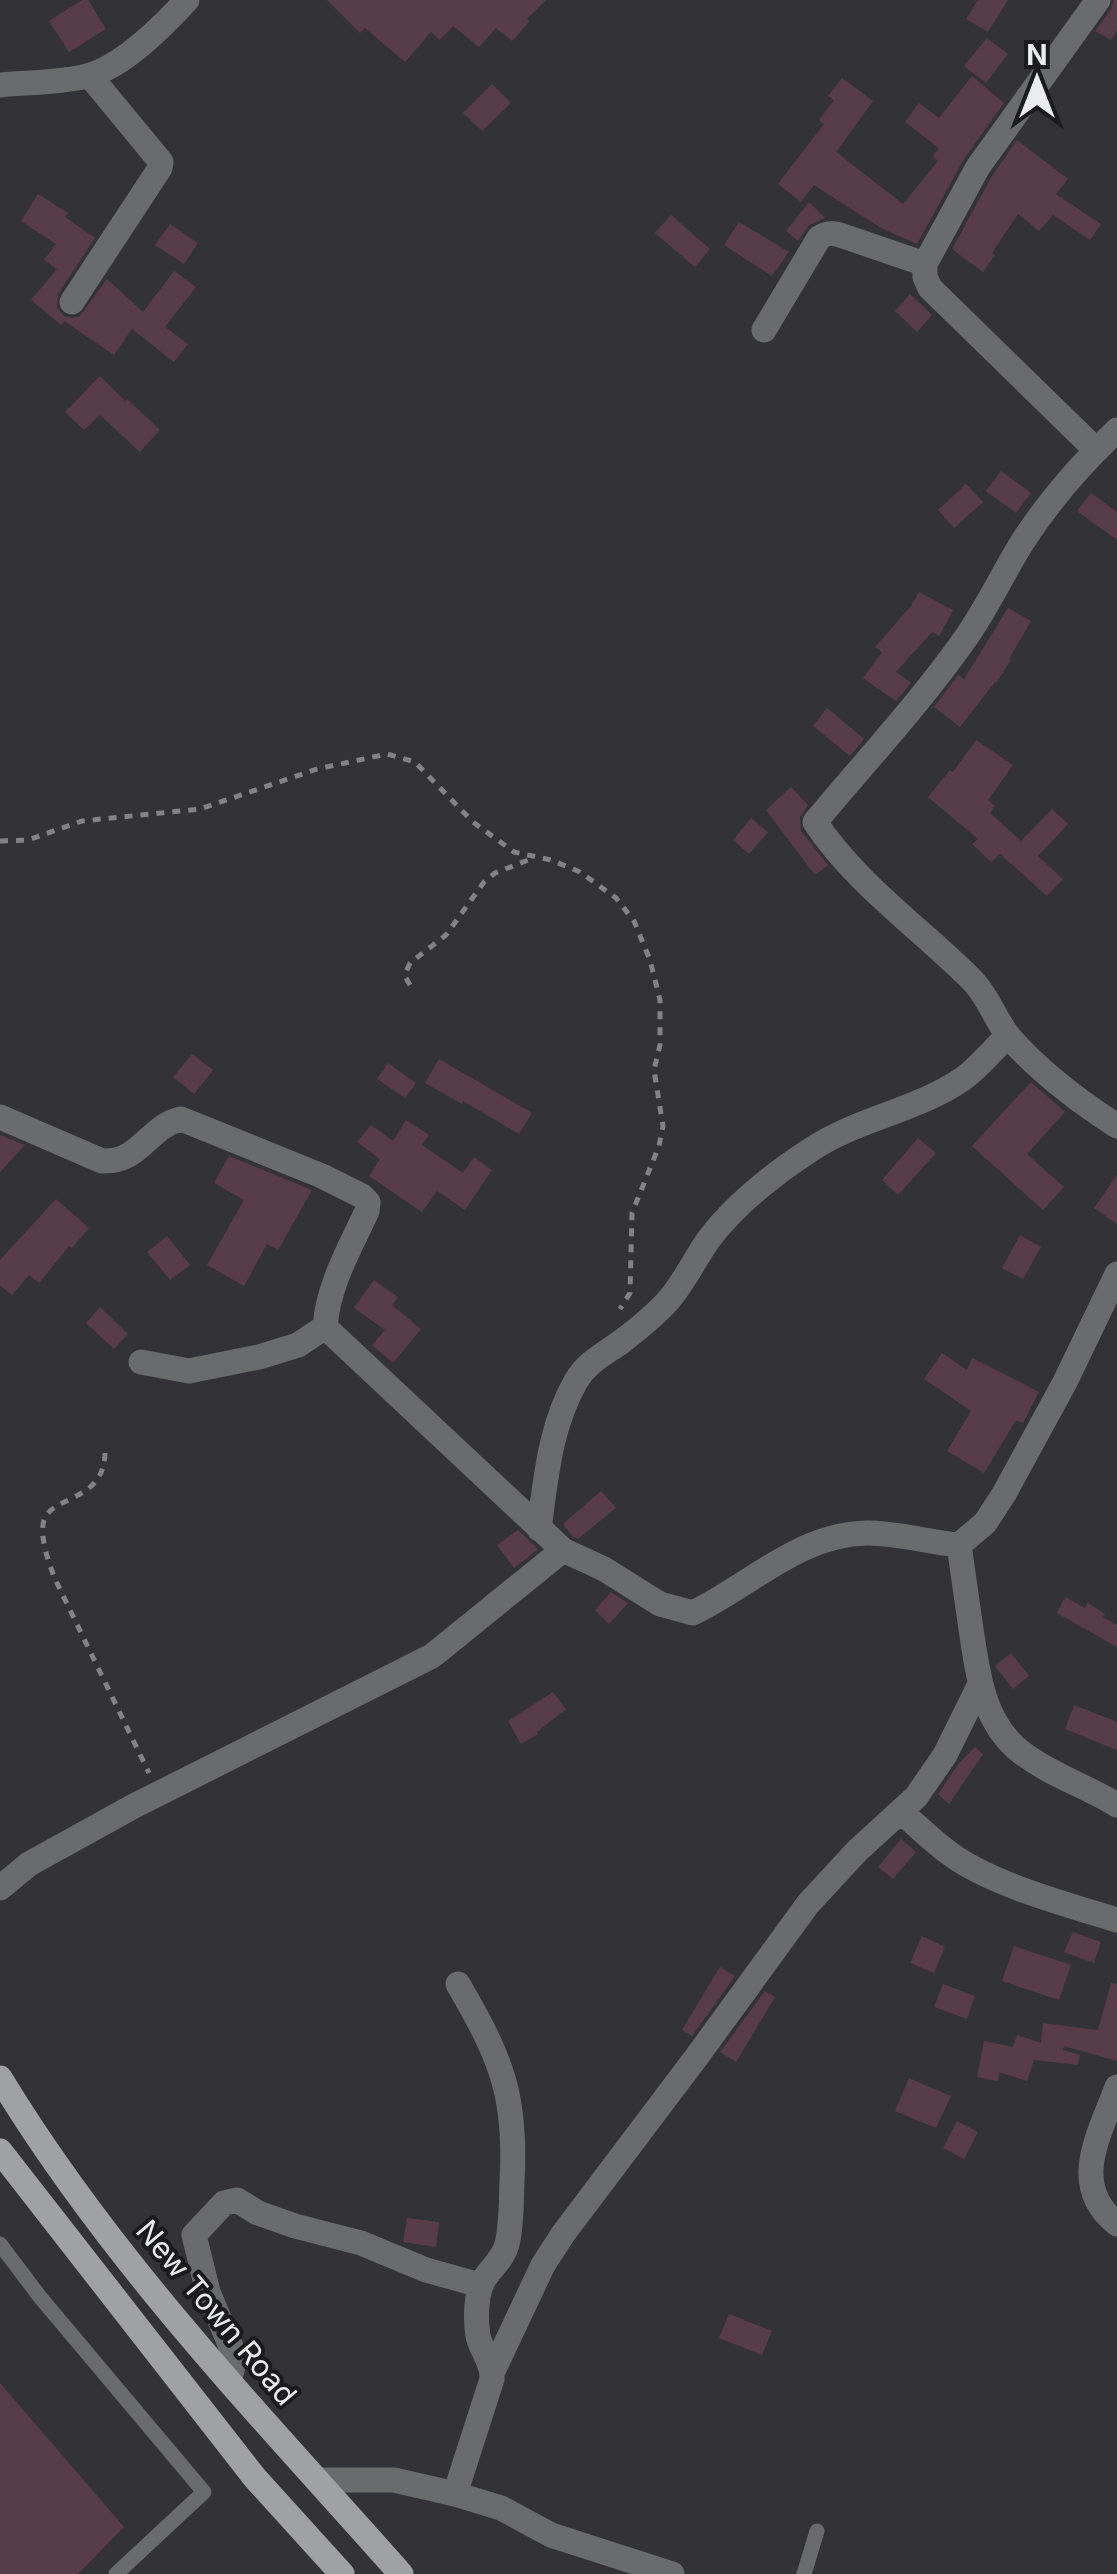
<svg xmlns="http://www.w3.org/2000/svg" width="1117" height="2574" viewBox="0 0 1117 2574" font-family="Inter,sans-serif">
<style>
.building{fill:#583d48}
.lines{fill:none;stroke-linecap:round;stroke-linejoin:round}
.path{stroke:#838386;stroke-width:5;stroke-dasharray:8 8;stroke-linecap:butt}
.lane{stroke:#6a6b6d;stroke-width:15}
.street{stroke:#6a6b6d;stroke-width:25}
.primary{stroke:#a0a1a4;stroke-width:25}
.labels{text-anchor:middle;stroke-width:8;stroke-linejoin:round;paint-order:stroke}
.street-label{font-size:30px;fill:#eaebed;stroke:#1b1b1d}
</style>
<rect width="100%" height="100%" fill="#333337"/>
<path class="building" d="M82 0H88L106 29 69 52 49 21Z
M327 0H546L527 19 530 21 512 41 496 28 479 47 453 26 440 40 431 32 405 62 365 28 360 33Z
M978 0H1008L988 32 966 19Z
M1114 0H1117V30L1111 40 1095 31 1111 9Z
M987 38 1008 54 986 83 964 66Z
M972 76 1004 103 964 159 917 244 881 228 814 185 801 202 778 184 824 124 819 120 834 100 828 96 842 78 873 101 836 152 903 204 938 161 933 156 939 148 905 122 919 103 939 118Z
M492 84 511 103 482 131 463 113Z
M1017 140 1068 179 1056 194 1101 224 1090 240 1053 215 1039 231 1018 214 992 253 995 255 983 272 952 249 992 176Z
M38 194 68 213 65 217 95 238 58 294 57 308 64 316 72 318 80 316 107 279 143 312 174 271 196 287 165 327 188 344 174 362 132 329 114 355 64 321 61 325 31 300 57 269 44 260 56 244 21 221Z
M809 202 825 218 809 225 798 241 786 231Z
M671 215 710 249 695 267 655 233Z
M739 222 789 252 772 276 724 245Z
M170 224 198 243 184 264 155 245Z
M910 294 932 315 917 332 895 311Z
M100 376 125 401 127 399 160 430 140 452 100 415 84 430 65 412Z
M1001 471 1031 493 1016 513 986 491Z
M966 484 983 502 954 528 938 510Z
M1091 493 1117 512V540L1077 511Z
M919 592 953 610 939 636 932 632 896 672 911 683 896 701 863 678 882 652 875 647 911 606Z
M1008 608 1031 621 1009 659 1011 660 996 683 995 682 960 727 934 707 958 675 964 679Z
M827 708 864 739 850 756 813 726Z
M976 740 1013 765 988 800 995 806 990 813 1021 841 1052 809 1068 824 1038 856 1063 879 1047 896 1000 854 991 862 972 844 978 839 928 797 950 770 953 772Z
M791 787 808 805 800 817 801 831 828 865 815 875 766 810Z
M751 818 768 832 749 854 733 840Z
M192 1054 213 1070 194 1094 173 1077Z
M439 1059 532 1113 519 1134 463 1101 462 1104 425 1083Z
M388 1063 416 1083 405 1098 377 1079Z
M1031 1082 1065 1112 1027 1154 1064 1187 1043 1210 972 1146Z
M406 1120 429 1135 422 1145 463 1173 474 1157 492 1170 465 1210 437 1191 422 1212 369 1176 380 1159 357 1142 371 1125 393 1141Z
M0 1135 25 1145 0 1172Z
M918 1138 936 1153 898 1195 882 1180Z
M229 1156 312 1190 278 1250 267 1244 244 1286 207 1265 244 1200 214 1183Z
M1117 1175V1224L1094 1208Z
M56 1199 89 1228 72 1248 69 1246 39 1283 29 1275 12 1295 0 1285V1260Z
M1020 1235 1041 1247 1023 1279 1002 1268Z
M167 1236 190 1265 170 1280 147 1252Z
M374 1280 398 1297 392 1305 421 1329 393 1363 372 1345 385 1330 354 1308Z
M100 1307 128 1334 114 1349 86 1323Z
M942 1353 967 1370 972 1358 1039 1392 1023 1423 1016 1420 984 1473 947 1451 971 1411 924 1379Z
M601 1491 616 1508 578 1539 573 1537 563 1524Z
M518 1530 538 1549 514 1568 497 1545Z
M611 1592 628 1603 609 1624 595 1610Z
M1065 1597 1085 1608 1088 1603 1105 1614 1103 1617 1117 1625V1647L1057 1613Z
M1011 1653 1029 1676 1013 1689 995 1666Z
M553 1692 566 1709 537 1732 538 1734 521 1744 508 1721Z
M1074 1705 1117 1722V1750L1065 1729Z
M975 1747 983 1754 949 1804 938 1794 959 1763Z
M901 1839 916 1852 893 1879 878 1867Z
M1073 1932 1101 1942 1094 1963 1064 1952Z
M922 1936 945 1947 934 1973 910 1963Z
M1014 1946 1071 1965 1059 2000 1002 1981Z
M720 1967 735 1976 692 2036 682 2030Z
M1111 1983 1117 1984V2061L1064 2046 1063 2050 1080 2055 1078 2065 1034 2060 1027 2081 999 2072 998 2081 977 2077 984 2041 1013 2047 1017 2035 1041 2043 1043 2023 1098 2030Z
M943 1984 975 1996 967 2019 934 2007Z
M765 1991 775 1997 736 2062 720 2052Z
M909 2078 951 2096 936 2128 895 2111Z
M957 2121 978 2132 964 2159 943 2148Z
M407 2218 439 2222 436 2247 403 2242Z
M729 2314 772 2331 762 2355 719 2338Z
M0 2383 124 2527 78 2574H0Z"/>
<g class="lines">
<path class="path" d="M0 841 28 840 82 821 200 809 317 769 387 754 415 762 473 822 514 852 551 860 580 872 616 898 634 921 650 960 660 1000V1045L654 1070 663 1126 659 1146 632 1213 630 1293 620 1309
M410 985 406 978V972L410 963 446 935 484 882 495 873 531 859
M105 1453C104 1505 46 1494 43 1525 41 1542 49 1563 55 1579L149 1773"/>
<path class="lane" d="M0 2244 40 2297 204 2492 116 2574
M804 2574 817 2531"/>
<path class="street" d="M0 85C28 82 60 83 87 76 123 67 163 26 187 0
M72 302 160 168 161 162 90 76
M764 330 819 238C827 232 834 233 843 236L925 264
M1117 430C1082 463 1049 501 1023 541 1003 573 987 608 965 639 920 703 865 762 815 822 856 884 920 928 972 980 989 997 995 1020 1010 1038 1041 1073 1078 1101 1117 1126
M1096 450 930 288 925 277V264L978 167 1098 0
M0 1117 102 1161C141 1163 147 1127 181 1119L322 1176 362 1196 368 1202 367 1211C350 1248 328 1285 325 1327L563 1550 604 1569 660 1604 693 1613C751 1585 799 1534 867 1533 898 1533 928 1542 959 1545L985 1523 1004 1494 1065 1382 1117 1274
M141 1362 189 1371 259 1357 298 1345 325 1327
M539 1529C546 1478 550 1426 576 1381 587 1362 603 1355 621 1342 637 1330 653 1317 667 1302 684 1283 694 1260 709 1239 736 1203 775 1173 812 1149 859 1118 919 1110 964 1078 980 1066 994 1049 1008 1035
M959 1545C963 1573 967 1601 971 1629 978 1675 983 1723 1022 1753 1051 1775 1086 1786 1117 1805
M901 1812C919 1827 936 1845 956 1858 998 1886 1068 1905 1117 1920
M0 1888 29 1864 134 1806 432 1656 563 1550
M1117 2087C1100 2134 1068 2185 1117 2224
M493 2371 543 2265 563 2234 698 2055 808 1904 857 1851 916 1797 945 1755 979 1686
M229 2380 235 2361 234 2354 208 2292 194 2235 224 2203 237 2200 258 2213 295 2226 361 2243 426 2270 480 2285
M319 2480H394L455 2494 501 2508 551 2535 672 2574
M455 2494 492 2379C493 2362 481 2351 478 2336 476 2323 476 2309 478 2297 481 2272 502 2265 507 2244 512 2224 511 2202 512 2182 517 2095 501 2058 458 1984"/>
<path class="primary" d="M0 2078C111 2261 260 2415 401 2574
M0 2151 255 2478 342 2574"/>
</g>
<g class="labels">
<g class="street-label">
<text transform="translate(216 2313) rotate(50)" y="10">New Town Road</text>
</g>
</g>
<g transform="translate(1037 80)" stroke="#1b1b1d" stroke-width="8" paint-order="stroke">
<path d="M0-8L18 38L0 25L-18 38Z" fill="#eaebed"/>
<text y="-15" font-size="28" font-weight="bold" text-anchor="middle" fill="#eaebed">N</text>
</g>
</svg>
